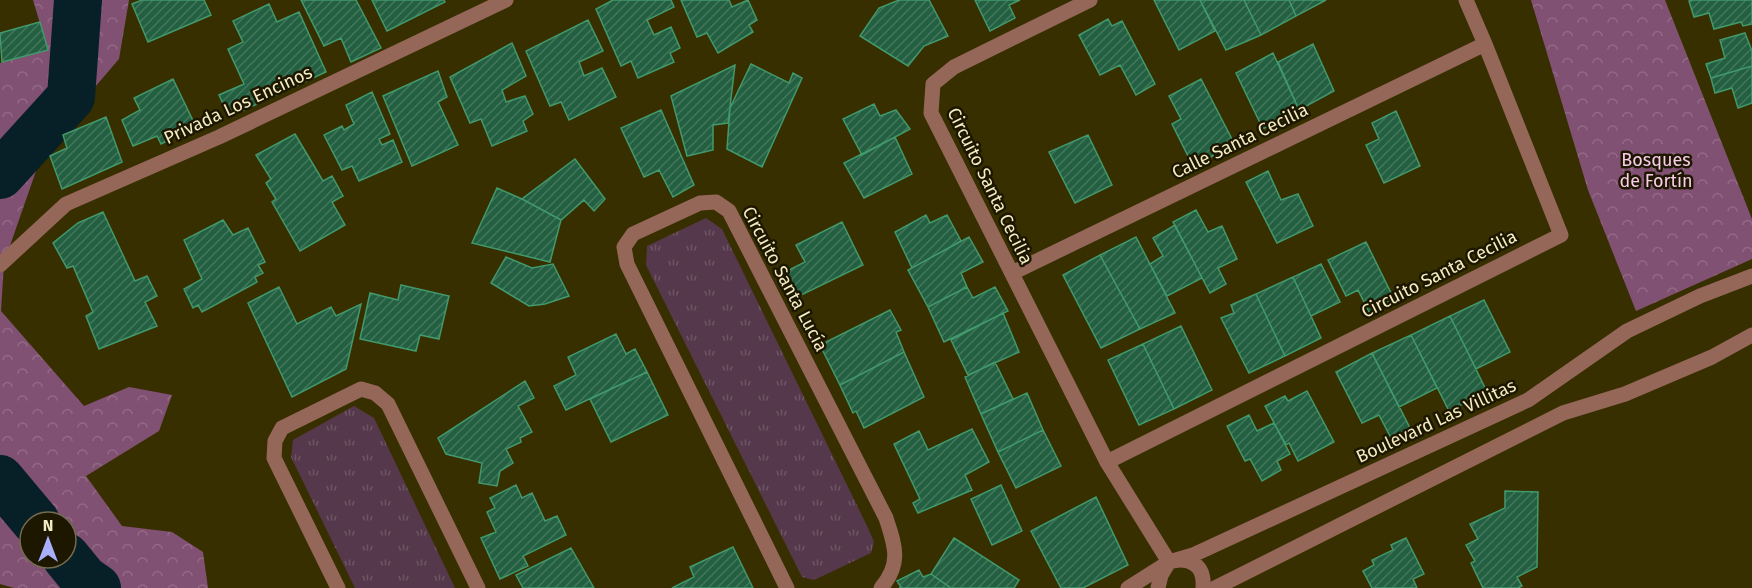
<svg xmlns="http://www.w3.org/2000/svg" width="1752" height="588" viewBox="0 0 1752 588" font-family="'Fira Sans',sans-serif">
<style>
.grass{fill:url(#grass-tufts)}
.forest{fill:url(#forest-crowns);fill-rule:evenodd}
.lines{fill:none;stroke-linecap:round;stroke-linejoin:round}
.river{stroke:#071f26;stroke-width:48}
.building{fill:url(#building-hatch);stroke:#41996c;stroke-width:1.5}
.minor{stroke:#956759;stroke-width:15}
.labels{text-anchor:middle;stroke-width:5;stroke-linejoin:round;paint-order:stroke}
.street-label{font-size:18px;fill:#f4ecc3;stroke:#1d1700}
.park-label{font-size:18px;fill:#fbcceb;stroke:#1d1700}
</style>
<defs>
<pattern id="grass-tufts" width="24" height="20" patternUnits="userSpaceOnUse" patternTransform="scale(1.5)"><rect width="24" height="20" fill="#55384c"/><path d="M3 7l-1-3M5 7V3M7 7l1-3M15 17l-1-3M17 17v-4M19 17l1-3" fill="none" stroke="#6e5564"/></pattern>
<pattern id="forest-crowns" width="20" height="18" patternUnits="userSpaceOnUse" patternTransform="scale(1.5)"><rect width="20" height="18" fill="#815173"/><path d="M2 6a3 3 0 1 1 6 0M12 15a3 3 0 1 1 6 0" fill="none" stroke="#936a85"/></pattern>
<pattern id="building-hatch" width="6" height="6" patternUnits="userSpaceOnUse" patternTransform="scale(1.5)"><rect width="6" height="6" fill="#235f41"/><path d="M-1 1l2-2M0 6l6-6M5 7l2-2" fill="none" stroke="#44765b"/></pattern>
</defs>
<rect width="100%" height="100%" fill="#382f00"/>
<path class="grass" d="M706 218 722 229 868 528 874 542 871 553 814 580 802 577 646 265 647 246Z
M354 406 374 418 455 588H355L291 457 293 440Z"/>
<path class="forest" d="M33 0H129L119 59 45 145 4 263 1 311 84 406 129 387 172 395 159 431 86 476 122 526 172 532 203 552 208 588H14L0 584V63L48 50ZM30 522H66V558H30Z
M1531 0H1665L1752 219V259L1636 311 1588 190Z"/>
<g class="lines">
<path class="river" d="M0 175 71 97 78 0
M0 479 36 522
M66 557 84 579 97 588"/>
</g>
<path class="building" d="M142 0H204L211 15 148 42 132 4Z
M301 0H356L381 48 351 62 341 38 324 46Z
M372 0H444L445 2 387 31Z
M613 0H671L674 7 647 20 654 35 671 27 680 48 670 53 674 62 638 78 631 61 621 66 596 9Z
M681 0H729L732 7 748 0 757 20 749 25 753 32 718 53 707 33 697 37Z
M899 0H929L948 36 924 46 908 66 860 36 879 8Z
M975 0H1020L1009 5 1015 18 990 31Z
M1154 0H1200L1215 31 1179 50Z
M1200 0H1244L1261 35 1226 50Z
M1244 0H1289L1296 16 1261 35Z
M1289 0H1326L1296 16Z
M1693 0H1752V24L1743 26 1741 22 1714 29 1709 13 1694 17 1689 1Z
M269 4 277 22 299 12 326 72 229 117 219 95 244 84 228 49 243 42 233 21Z
M1108 19 1112 26 1122 21 1155 84 1136 95 1120 65 1100 75 1079 35Z
M588 20 603 51 579 62 584 76 602 68 616 97 569 120 561 102 550 106 526 51Z
M40 22 48 50 2 62 0 33Z
M1745 33 1752 51V66L1711 78 1706 64 1725 58 1720 40Z
M512 43 526 76 502 90 506 102 525 96 533 114 523 121 527 131 492 146 481 119 470 123 450 77Z
M1313 44 1334 91 1299 110 1278 62Z
M1273 53 1299 110 1263 129 1236 73Z
M751 64 789 83 793 73 802 78 762 167 727 149 730 108Z
M735 65 728 123 713 125V150L687 156 671 96Z
M1752 66V103L1738 108 1732 88 1715 93 1711 78Z
M438 71 447 97 438 102 458 145 412 166 383 96Z
M173 79 196 127 161 144 157 136 133 146 122 120 140 110 134 98Z
M1201 79 1235 145 1193 166 1172 124 1181 119 1169 96Z
M372 92 390 134 379 139 382 145 393 140 402 162 359 181 352 166 342 170 324 135 342 126 344 130 354 124 346 105Z
M874 104 880 116 896 110 910 129 862 155 843 119Z
M661 110 694 185 673 197 659 170 644 177 621 128Z
M1396 111 1420 166 1384 183 1366 145 1379 139 1372 123Z
M106 117 122 162 62 189 50 156 67 148 63 135Z
M295 134 323 181 332 176 343 196 332 202 345 225 300 251 272 202 276 199 266 183 271 179 256 155Z
M1088 135 1112 185 1075 203 1049 152Z
M895 137 912 174 864 198 844 163Z
M575 159 605 199 594 211 584 200 561 220 522 199Z
M1268 171 1281 200 1298 194 1313 226 1277 243 1246 182Z
M497 188 522 199 561 220 550 262 472 243Z
M1196 210 1208 232 1222 226 1237 259 1218 268 1226 284 1210 293 1173 222Z
M103 212 135 281 147 276 157 296 145 302 157 326 99 349 86 316 93 312 73 266 67 268 53 243 78 223Z
M926 215 930 223 947 215 961 241 912 268 895 232Z
M223 220 233 235 248 228 265 262 258 265 263 273 255 277 257 282 202 312 198 305 193 308 184 289 202 279 184 240Z
M842 222 863 265 797 297 785 272 805 262 796 245Z
M1175 225 1202 278 1167 296 1150 264 1163 256 1153 238Z
M969 237 983 262 961 273 967 287 928 307 908 270Z
M1136 237 1175 313 1140 329 1100 255Z
M1366 242 1394 299 1369 312 1358 290 1346 296 1328 260Z
M1100 255 1140 329 1101 348 1063 275Z
M506 257 532 268 553 264 569 296 545 304 529 306 491 283Z
M1321 264 1340 302 1311 316 1293 277Z
M1293 277 1321 338 1285 356 1256 294Z
M401 285 449 296 439 339 420 335 416 351 360 339 370 293 398 300Z
M279 287 297 324 331 307 336 316 361 304 346 369 292 397 248 303Z
M967 287 973 298 995 287 1008 311 944 342 928 307Z
M1256 294 1285 356 1249 373 1221 318 1234 313 1231 305Z
M1484 300 1510 352 1476 369 1450 316Z
M890 310 901 330 896 332 904 352 840 385 820 345Z
M1003 313 1019 352 968 375 951 340Z
M1450 316 1487 392 1449 411 1411 335Z
M1181 326 1212 390 1174 409 1143 344Z
M616 334 626 354 635 349 647 372 566 410 554 386 576 375 568 357Z
M1411 335 1437 388 1399 407 1372 353Z
M1143 344 1174 409 1139 425 1108 360Z
M904 352 924 397 864 428 856 411 853 413 840 385Z
M1372 353 1410 428 1391 438 1379 415 1362 423 1336 372Z
M995 362 1013 399 981 414 965 377Z
M647 372 668 415 611 442 590 399Z
M525 381 534 398 518 406 532 432 520 438 521 442 506 449 513 463 500 471 497 486 479 483 482 463 446 454 438 438Z
M1307 391 1334 442 1298 461 1289 443 1286 445 1265 406 1285 396 1288 401Z
M1027 393 1043 430 998 452 981 414Z
M1249 415 1257 431 1274 423 1290 454 1277 461 1281 470 1262 481 1250 459 1245 461 1227 426Z
M972 429 989 462 965 475 972 490 918 513 913 503 920 499 894 444 919 431 928 450Z
M1043 430 1061 466 1016 488 998 452Z
M516 485 522 498 532 493 545 521 557 516 566 535 523 556 528 566 500 579 481 538 496 532 487 512 495 508 490 498Z
M1001 485 1022 531 992 545 971 499Z
M1505 491 1538 492 1537 567 1517 577 1522 586 1518 588H1483L1471 563 1475 561 1466 545 1478 539 1470 524 1505 508Z
M1096 497 1128 565 1083 588H1061L1031 531Z
M954 538 1019 580 1014 588H951L931 574Z
M1406 538 1424 574 1413 579 1417 588H1372L1363 571 1374 565 1372 560 1393 550 1391 545Z
M733 547 753 588H672L694 577 690 567Z
M571 548 594 588H523L516 575Z
M919 570 923 577 931 574 951 588H899L901 587 897 581Z"/>
<g class="lines">
<path class="minor" d="M1090 0 954 67 933 84 931 113 1107 462 1169 562
M0 265 66 204 219 137 506 0
M1012 273 1485 44
M1107 462 1561 235 1485 44 1466 0
M338 588 274 458 275 441 282 428 361 389 375 393 388 404 478 588
M787 588 627 264 624 247 633 234 700 203 716 202 729 211 886 518C895 546 902 563 881 588
M1128 588 1169 562 1193 555 1528 400 1627 331 1700 296 1752 276
M1158 588 1161 575 1169 562C1190 556 1205 565 1203 588
M1215 588 1563 413 1625 394 1712 357 1752 335"/>
</g>
<g class="labels">
<g class="street-label">
<text transform="translate(238 105) rotate(-25)" y="6">Privada Los Encinos</text>
<text transform="translate(1240 141) rotate(-26)" y="6">Calle Santa Cecilia</text>
<text transform="translate(990 186) rotate(64)" y="6">Circuito Santa Cecilia</text>
<text transform="translate(1439 274) rotate(-27)" y="6">Circuito Santa Cecilia</text>
<text transform="translate(785 279) rotate(62)" y="6">Circuito Santa Lucía</text>
<text transform="translate(1436 421) rotate(-25)" y="6">Boulevard Las Villitas</text>
</g>
<g class="park-label">
<text x="1656" y="166">Bosques<tspan x="1656" dy="21">de Fortín</tspan></text>
</g>
</g>
<g transform="translate(48 540)"><circle r="28" fill="#1d1700" stroke="#736c4e" stroke-width="1.5"/>
<path d="M0-4.5L10 22L0 15L-10 22Z" fill="#a8b0fc"/>
<text y="-9" font-size="16" font-weight="bold" text-anchor="middle" fill="#f4ecc3">N</text>
</g>
</svg>
